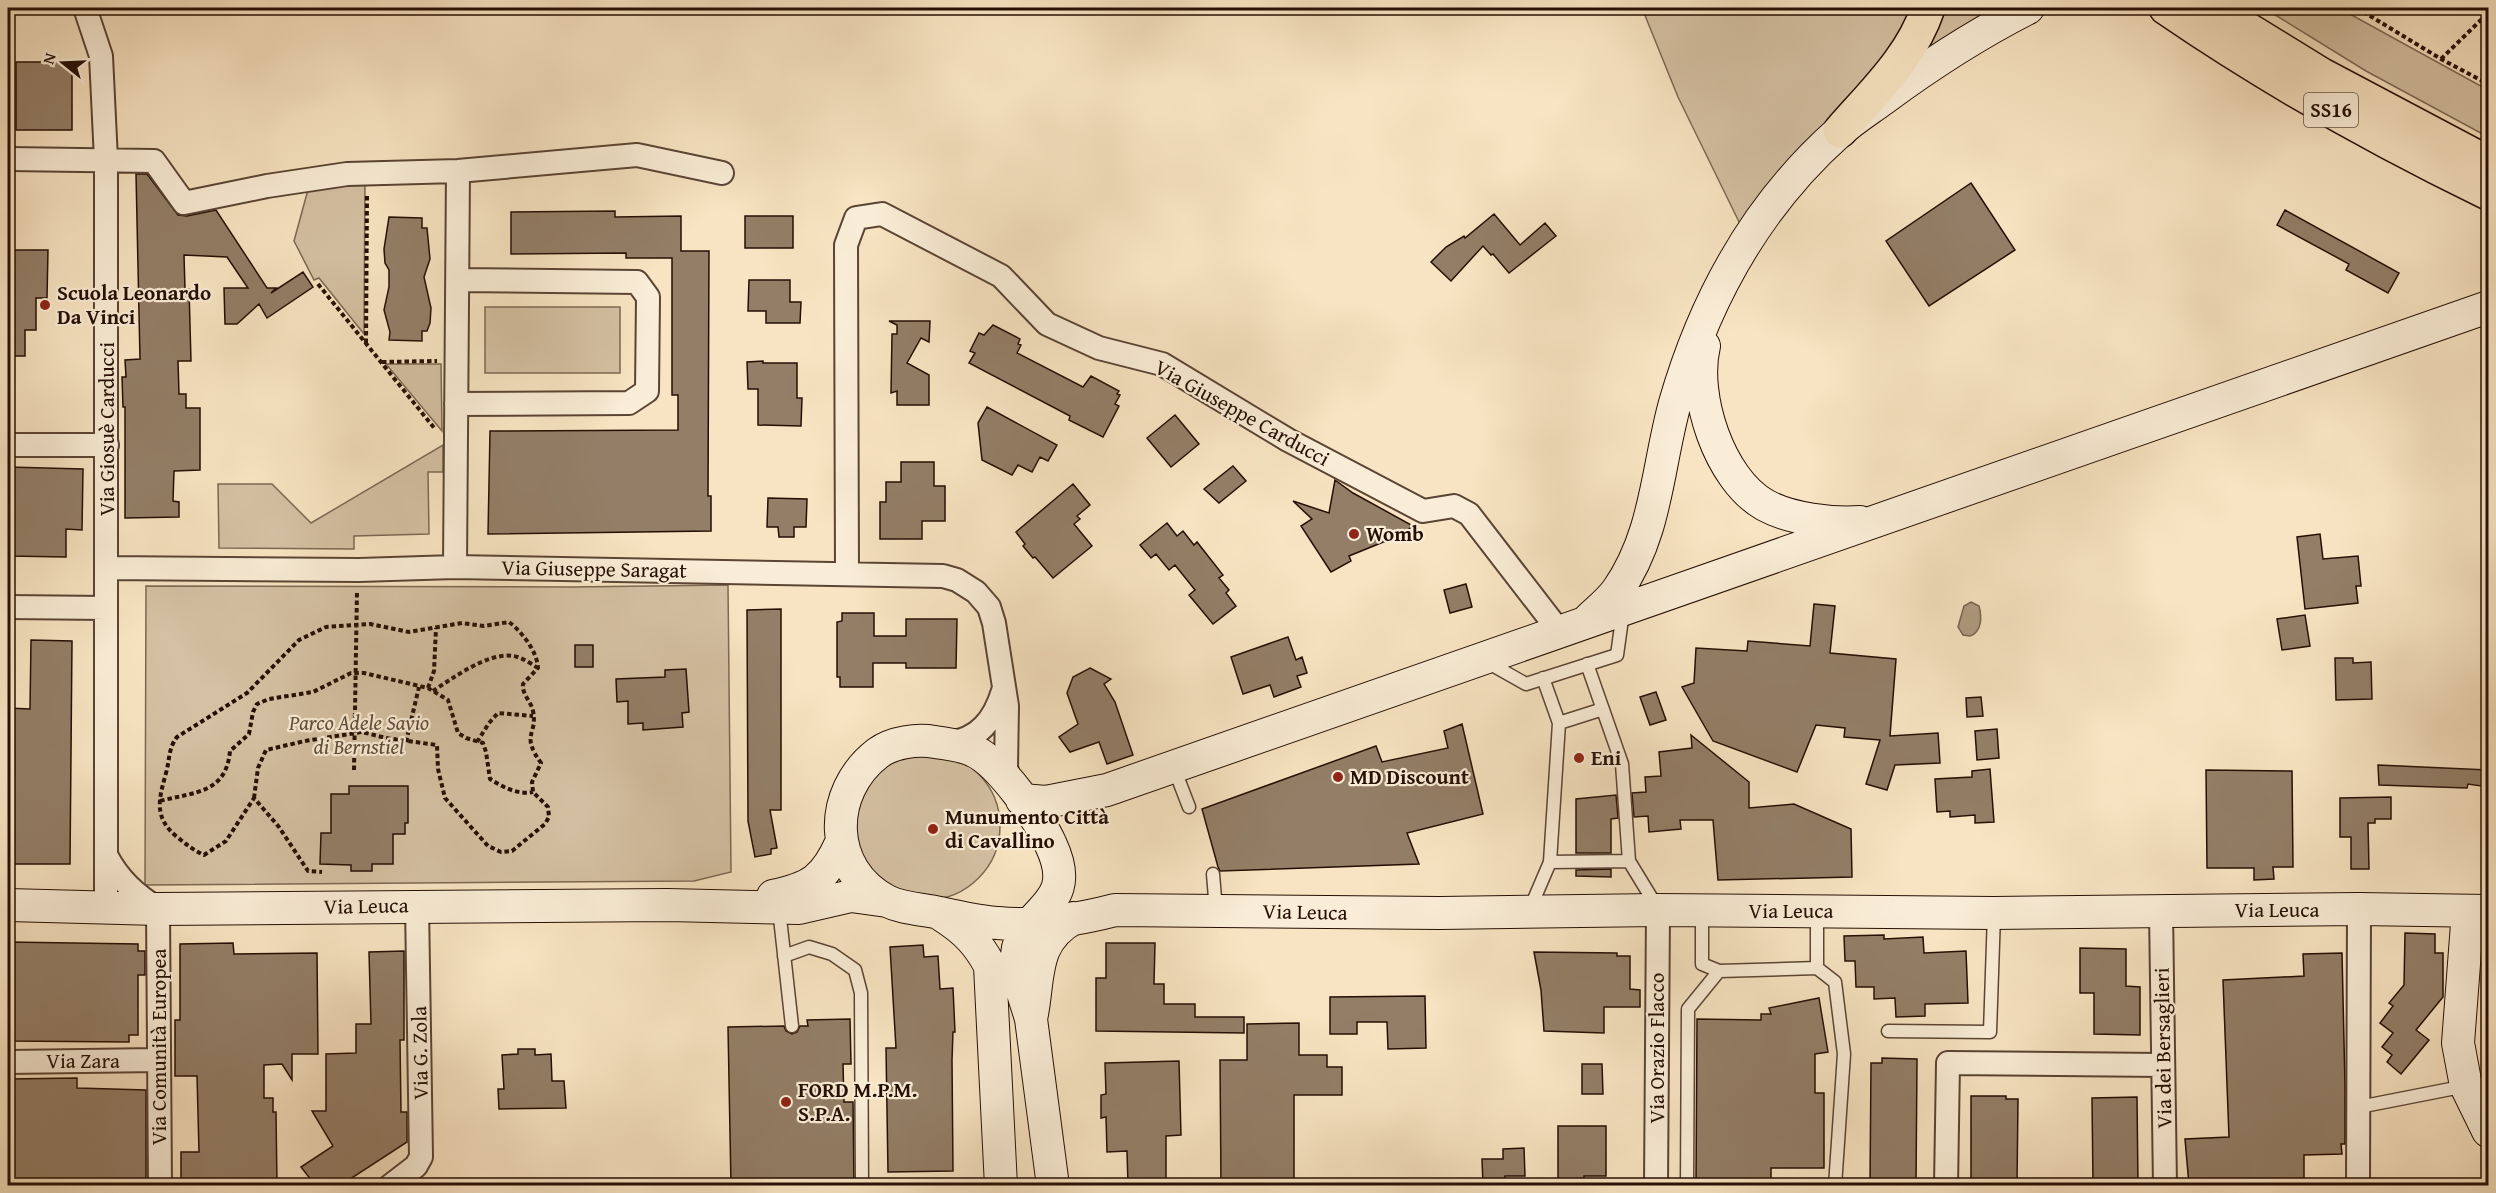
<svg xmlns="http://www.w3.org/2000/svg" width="2496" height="1193" viewBox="0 0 2496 1193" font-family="'Gentium Book Plus',serif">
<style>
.green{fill:#d4c0a2;stroke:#7c6853;stroke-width:1.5}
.water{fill:#b09c81;stroke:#78644f;stroke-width:1.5}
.building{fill:#937e67;stroke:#250f04;stroke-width:1.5}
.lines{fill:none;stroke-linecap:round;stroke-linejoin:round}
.lane-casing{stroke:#5a4434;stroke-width:15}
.street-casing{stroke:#5a4434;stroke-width:26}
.secondary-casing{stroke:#250f04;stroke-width:34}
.highway-casing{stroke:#250f04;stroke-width:36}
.path{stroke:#250f04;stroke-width:4;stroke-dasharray:4.5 3;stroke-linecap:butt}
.lane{stroke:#faedd7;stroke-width:12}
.street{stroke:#faedd7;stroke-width:22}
.secondary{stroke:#faedd7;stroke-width:32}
.highway{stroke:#f8e4c2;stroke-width:33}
.poi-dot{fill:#8f2418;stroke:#faedd7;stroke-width:2}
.labels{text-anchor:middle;stroke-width:4.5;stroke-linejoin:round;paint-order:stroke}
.shield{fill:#faedd7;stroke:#655243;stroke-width:1.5}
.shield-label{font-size:20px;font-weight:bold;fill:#250f04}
.poi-label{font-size:21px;font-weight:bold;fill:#250f04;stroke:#faedd7;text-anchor:start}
.street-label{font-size:21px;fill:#250f04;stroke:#faedd7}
.park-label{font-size:21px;font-style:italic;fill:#624d3b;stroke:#faedd7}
</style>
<rect width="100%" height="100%" fill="#f8e4c2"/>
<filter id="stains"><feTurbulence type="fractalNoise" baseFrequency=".00333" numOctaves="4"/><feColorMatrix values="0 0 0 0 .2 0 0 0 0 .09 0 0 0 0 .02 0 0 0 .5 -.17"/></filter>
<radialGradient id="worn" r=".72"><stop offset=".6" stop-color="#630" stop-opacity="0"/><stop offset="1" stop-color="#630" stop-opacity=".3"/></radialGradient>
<path class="green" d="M1642 8H1914L1893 46 1741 226 1678 97Z
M1938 8H1995L1921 55Z
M2264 8H2339L2488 90V137L2366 71Z
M365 180 364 334 319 278 314 280 294 241 309 186Z
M485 307H620V373H485Z
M386 364H441L442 431Z
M443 445V472H428L429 534 354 536V549L219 548 218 484H272L311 523Z
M728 585 731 872 694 881 145 885 146 586 572 587Z
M852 826a74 74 0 1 1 148 0a74 74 0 1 1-148 0Z"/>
<path class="water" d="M1971 602 1979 606C1982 617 1982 632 1970 636L1963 635 1958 627 1964 606Z"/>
<path class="building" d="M16 62H72V130H16Z
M136 174H147L178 215 187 216 216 210 267 288H276L271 293 303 272 313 287 267 318 259 304 237 324H225L224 288H248L227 257 184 255 185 289H189L191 361H178L179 394H186V408H200V470L174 471 173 501 179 502V517L125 518V407H123L122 377H126L125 360 140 359Z
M1971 183 2015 250 1929 306 1886 241Z
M2285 210 2399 273 2388 293 2346 270 2349 264 2277 225Z
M615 211V217L681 216V251H709L708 496H711V531L488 534 490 431 678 430V395H672V258H626V253L511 254V212Z
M1494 214 1520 245 1545 223 1556 236 1509 273 1493 254 1491 255 1483 246 1451 281 1431 262 1446 247 1464 236 1465 238Z
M745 216H793V248H745Z
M389 217 422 218V228H427L430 259 424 277 431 308 430 323 427 331H422V341L389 340 390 332 384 310 389 287V270L385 263 384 249Z
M8 250H48L47 298H36V330H25V356H8Z
M749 280H790V302H801L800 323H766V311H748Z
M889 321H930L929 342 921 338 907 363 929 375V405H897V391L891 393 892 334H897V325Z
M993 325 1020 339 1018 344 1021 345 1017 353 1083 387 1091 376 1119 391 1117 394 1120 395 1115 404 1119 406 1103 437 1069 420 1070 416 969 363 975 353 970 351 979 333 984 335Z
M763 361V363H797V398H802L801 426 758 425V389H748L747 362Z
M987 407 1057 445 1048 461 1040 457 1032 472 1018 465 1012 475 982 460 978 423Z
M1175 415 1199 444 1171 467 1147 438Z
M901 462H934V486H945V521H922V539H880V502H886V482H901Z
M1233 466 1246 481 1219 503 1204 489Z
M8 467 83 469 82 530 66 529V557L8 556Z
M1335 480 1353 493 1413 526 1398 536 1349 556 1351 561 1331 572 1301 526 1312 519 1293 501 1329 513Z
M1073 484 1090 505 1077 516 1080 519 1074 524 1092 546 1053 578 1035 557 1033 558 1023 546 1025 544 1016 532Z
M768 498 807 499 806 527H794V537H779L778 527H767Z
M1167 523 1177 536 1183 531 1194 545 1197 542 1223 575 1219 578 1229 590 1226 593 1236 606 1213 624 1189 595 1195 590 1175 565 1169 570 1156 554 1151 558 1140 545Z
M2320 534 2323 559 2358 556 2361 586H2356L2358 603 2305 609 2297 537Z
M1466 584 1472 607 1450 613 1444 590Z
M1814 604 1835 606 1830 653 1896 659 1890 736 1938 733 1940 763 1895 765 1887 790 1866 784 1880 740 1844 737 1845 728 1816 725 1797 772 1713 741 1682 687 1694 683 1696 648 1747 651 1748 641 1810 646Z
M781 609V810H770L777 848 771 849V854L755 857 748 821 747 610Z
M842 613H874V636H906V619H957L956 668H906V663H873V687H840V677H837V622L842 621Z
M2305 615 2310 646 2282 650 2277 619Z
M1288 637 1296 660 1302 657 1307 673 1297 676 1301 687 1274 697 1270 685 1243 694 1231 657Z
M31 640 72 641 70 864H8V708L30 709Z
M575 645H593V667H575Z
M2335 658H2353V663L2371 662 2372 699 2336 700Z
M1090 668 1111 679 1104 684 1115 702 1133 755 1107 764 1099 742 1070 752 1059 737 1078 724 1067 693 1073 677Z
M686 669 689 712 682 713 683 727 643 730V723L628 724V701L617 702 616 679 665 677V670Z
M1656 692 1666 720 1650 725 1640 697Z
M1981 697 1983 716 1967 717 1966 698Z
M1462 724 1483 814 1407 833 1419 864 1220 871 1218 867 1202 809 1376 746 1382 762 1448 748 1444 731Z
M1997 729 1999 758 1977 760 1975 731Z
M1691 735 1749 782V808L1794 804 1851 829 1852 877 1718 880 1713 820H1680L1681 829 1649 832 1648 816 1634 817 1632 793 1646 792 1645 777 1661 776 1659 752 1692 748Z
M2378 765 2488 770V787L2468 784 2467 788 2379 785Z
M1990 769 1994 822 1975 823V815L1950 817V811L1937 812 1935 779 1972 777V771Z
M2206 770 2292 771 2293 867H2273L2274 879 2254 880V868H2207Z
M349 786H408V823H405V834H393V864H372V871H351V865L320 864 321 833H331V794H349Z
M1616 795 1618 818 1611 819V853H1576V799Z
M2391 797V819H2375V823H2368L2369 869H2351V837H2340V798Z
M1611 869V877L1576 876V870Z
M2405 933 2435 934V953H2443V997L2416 1030 2429 1040 2401 1074 2387 1062 2392 1055 2382 1047 2393 1033 2380 1023 2393 1006 2389 1003 2404 985Z
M1884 935V939L1923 937 1924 953 1966 951 1968 1003 1925 1004V1016L1896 1017 1895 998 1874 999V987H1856L1855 961H1845L1844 936Z
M8 942 138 944V951H145V975H138V1035H129V1042L8 1041Z
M233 943 234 954 317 953 318 1054H292V1080L282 1064 264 1065V1098H273V1112H276L277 1185H181V1152H199L197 1076H175V1020H180V944Z
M1106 943H1155L1154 984H1164V1004H1195V1017H1244V1033L1096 1031V978H1106Z
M923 945 924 957 938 956 940 989 953 988 955 1032H953L952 1060 953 1171 888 1172 886 1048H896L890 947Z
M2080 948 2126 949V986L2140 987V1035L2094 1034V993H2080Z
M404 951V1040H400L401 1112H407V1142L341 1185H315L301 1167 333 1146 312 1111H326V1054L356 1053V1024H371L369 952Z
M1534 952 1617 953V956H1630V989L1640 990V1007H1604V1033L1544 1031 1541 990Z
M2342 953 2345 1086V1144H2341L2342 1154 2304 1155V1185H2189L2185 1139 2229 1137 2223 980 2304 976 2303 954Z
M1425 996 1426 1048 1388 1049 1387 1022H1357V1034H1330V997Z
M1819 998 1828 1052 1815 1054V1093H1824V1168H1771V1185L1696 1183 1697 1019 1761 1020V1014H1771L1769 1008Z
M850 1019 851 1064H843L844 1102H853L854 1185H731L728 1027 784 1026 786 1031 792 1034 797 1032 800 1026H808L807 1020Z
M1299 1023V1055H1327V1067H1342V1095H1294V1185H1221L1220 1060H1247V1024Z
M518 1049H535V1055L551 1054 552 1081H564L566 1108 499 1109 498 1089H504L502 1055 518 1054Z
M1882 1058 1917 1059 1916 1185H1870L1871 1063H1882Z
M1179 1061 1181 1135 1166 1136V1185H1128L1127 1151 1107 1152 1106 1117 1101 1118V1095L1106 1094 1105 1063Z
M1582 1064H1602L1603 1094H1582Z
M77 1078V1088L146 1090V1185H8V1079Z
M1971 1096H2006V1099H2018L2017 1185H1971Z
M2137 1097 2138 1185H2093L2092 1098Z
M1558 1126H1606V1176H1584V1185H1558Z
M1524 1148 1525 1176H1505V1185H1483L1482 1159H1503V1149Z"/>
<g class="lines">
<g class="lane-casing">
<path id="lane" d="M1487 662 1526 684 1617 655 1623 612
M1587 664 1622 764 1629 861
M1543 678 1559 723 1550 862
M1559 723 1603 709
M1174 768 1189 807
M1213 874 1216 910
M779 909 792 1026
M1529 911 1550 862 1629 861 1657 907
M1702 911V964L1719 971 1817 968V912
M784 956 809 947 832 954 855 970 861 993 862 1186
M1817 968 1835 982 1844 1054 1835 1186
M1888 1031 1990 1032 1994 914
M2359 1107 2466 1086
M1687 1186 1688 1009 1719 971"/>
</g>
<g class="street-casing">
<path id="street" d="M85 8 101 56 106 160V908
M8 159 154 161 184 203 267 186 347 174 458 171 637 155 722 173
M456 404 629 403 647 391 648 297 637 282 458 280
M8 445H107
M455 567 458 171
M107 568 359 570 455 567 943 576 957 580 976 592 989 607 994 623 1007 706 1006 767 1010 783
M847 573 846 245 856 218 882 214 1001 276 1047 324 1099 348 1162 364 1288 440 1423 511 1454 506 1469 514 1560 632
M8 607 106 608
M949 743C979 739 994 720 1003 691
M106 855C119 880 135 894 158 909L160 1186
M2161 911 2165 1186
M8 1062 158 1060
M390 1186 416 1166 421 1157 417 905
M1656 1186 1658 910
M1946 1186 1948 1063 2163 1065
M2358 1186 2359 909"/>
</g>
<g class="secondary-casing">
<path id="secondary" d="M1704 346C1692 395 1719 479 1765 505 1790 519 1832 524 1860 522
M1588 620C1597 611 1609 602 1617 591 1657 534 1657 468 1675 403 1705 299 1758 204 1839 132 1852 120 1868 110 1883 99 1929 65 1977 34 2028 8
M1022 800 1046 802 1107 790 2488 307
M773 896C811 888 825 879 841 843
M8 905 158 909 668 905 799 908 851 896 887 901
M2468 911 2458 1043 2466 1086 2488 1131
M943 916C965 930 978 943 990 966L1001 1186
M1031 1019C1025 997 1013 972 1018 948 1028 906 1079 905 1051 845 1040 820 999 762 974 751 962 745 948 744 935 742 917 739 893 742 878 753 827 792 827 870 887 901 903 909 923 909 940 913 959 917 979 922 998 923 1034 927 1081 919 1115 910L1440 913 1658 910 1994 913 2359 909 2488 911
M1053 1186 1031 1019C1040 978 1031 942 1074 918"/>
</g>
<g class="highway-casing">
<path id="highway" d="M2166 8C2268 78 2377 139 2488 193
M2213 8 2322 75 2488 163
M1840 131C1873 93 1912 57 1928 8"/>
</g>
<path class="path" d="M2357 8 2441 59 2488 84
M2441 59 2488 13
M318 284 435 429
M366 343 367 194
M382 362 437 361
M428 688 434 671 436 628
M433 691C453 678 488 652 513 656 522 657 531 664 538 668
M406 742 419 687
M477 742 489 723 498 713 533 716
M354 770 357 591
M254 798 258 768 266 750 305 741 362 732 386 738 437 745 438 769 445 798 488 846 501 852 512 851 545 824 549 817 548 807 533 792 532 782 541 763C520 734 538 735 533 711 531 701 522 695 523 684L538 668C537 651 522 632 509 622L484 626 462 623 409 632 370 624 326 627 299 640 247 693 177 737C168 749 170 759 166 773 159 799 153 817 177 837 186 844 193 850 204 855L226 841 254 798 279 827 308 871 322 872
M160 801C194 792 226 794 230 751L249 734 253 712 257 704 269 699 313 692 351 673H364L428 688 448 700 458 733 466 738 483 743 486 752 490 779C503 787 517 795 533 792"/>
<use href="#lane" class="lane"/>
<use href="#street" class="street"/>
<use href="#secondary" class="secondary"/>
<use href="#highway" class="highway"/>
</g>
<g class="poi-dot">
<circle cx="45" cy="305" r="6"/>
<circle cx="1354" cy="534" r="6"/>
<circle cx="1579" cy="758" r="6"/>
<circle cx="1338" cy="777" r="6"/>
<circle cx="933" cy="829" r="6"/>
<circle cx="786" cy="1102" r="6"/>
</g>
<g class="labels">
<rect class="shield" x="2304" y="93" width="54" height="34" rx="4.5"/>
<g class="shield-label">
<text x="2331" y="117">SS16</text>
</g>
<g class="poi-label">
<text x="57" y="300">Scuola Leonardo<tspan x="57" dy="24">Da Vinci</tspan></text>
<text x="1366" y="541">Womb</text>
<text x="1591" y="765">Eni</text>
<text x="1350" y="784">MD Discount</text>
<text x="945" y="824">Munumento Città<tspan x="945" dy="24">di Cavallino</tspan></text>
<text x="798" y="1097">FORD M.P.M.<tspan x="798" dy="24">S.P.A.</tspan></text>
</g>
<g class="street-label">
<text transform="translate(1242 413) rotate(29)" y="7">Via Giuseppe Carducci</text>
<text transform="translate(107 429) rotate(-90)" y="7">Via Giosuè Carducci</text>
<text transform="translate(594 569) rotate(1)" y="7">Via Giuseppe Saragat</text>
<text transform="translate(366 906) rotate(-1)" y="7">Via Leuca</text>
<text x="2277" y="917">Via Leuca</text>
<text x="1791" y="918">Via Leuca</text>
<text transform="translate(1305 912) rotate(1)" y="7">Via Leuca</text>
<text transform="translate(159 1047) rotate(-90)" y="7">Via Comunità Europea</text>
<text transform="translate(1657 1048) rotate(-90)" y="7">Via Orazio Flacco</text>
<text transform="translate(2163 1048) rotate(-91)" y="7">Via dei Bersaglieri</text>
<text transform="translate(420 1053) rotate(-91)" y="7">Via G. Zola</text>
<text x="83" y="1068">Via Zara</text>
</g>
<g class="park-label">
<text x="359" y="730">Parco Adele Savio<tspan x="359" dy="24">di Bernstiel</tspan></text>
</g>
</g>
<rect width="2496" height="1193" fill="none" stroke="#f8e4c2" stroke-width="30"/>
<rect x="9" y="9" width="2478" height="1175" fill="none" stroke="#250f04" stroke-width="3"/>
<rect x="15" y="15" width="2466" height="1163" fill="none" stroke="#250f04" stroke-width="1.5"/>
<g transform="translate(63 63) rotate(288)" stroke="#faedd7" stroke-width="4.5" paint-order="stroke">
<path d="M0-4.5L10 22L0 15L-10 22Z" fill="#250f04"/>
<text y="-9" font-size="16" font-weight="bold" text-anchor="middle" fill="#250f04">N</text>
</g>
<rect width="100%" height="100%" filter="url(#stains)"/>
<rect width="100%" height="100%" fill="url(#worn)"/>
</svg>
